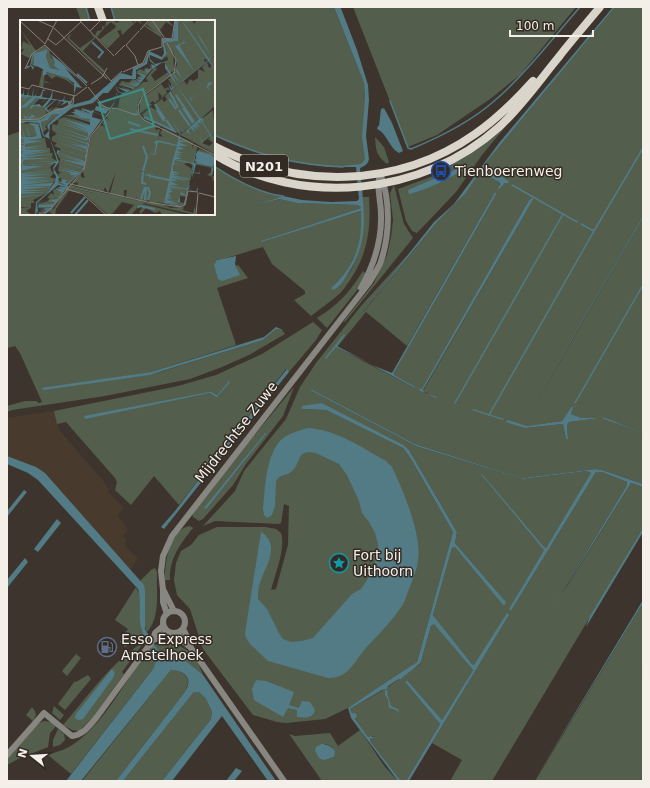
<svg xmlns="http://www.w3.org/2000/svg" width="650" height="788" viewBox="0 0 650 788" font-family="'DejaVu Sans',sans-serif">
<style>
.built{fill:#483b2d}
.green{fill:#535f4c;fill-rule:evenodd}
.water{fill:#527b85}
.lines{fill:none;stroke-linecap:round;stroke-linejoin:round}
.stream{stroke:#527b85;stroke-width:1.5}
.minor{stroke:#888681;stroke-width:6}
.major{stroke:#d9d5ca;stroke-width:8}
.labels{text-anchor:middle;stroke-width:3;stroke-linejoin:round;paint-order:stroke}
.shield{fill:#332b23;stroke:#bab4ae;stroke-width:1}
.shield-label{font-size:13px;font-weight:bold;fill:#f4efe9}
.poi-label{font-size:14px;fill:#f4efe9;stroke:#332b23;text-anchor:start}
.street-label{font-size:14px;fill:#f4efe9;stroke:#332b23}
.inset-river{fill:none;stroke:#527b85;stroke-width:2}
.inset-road{fill:none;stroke:#867f78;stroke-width:1}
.view{fill:#3d8e87;fill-opacity:0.15;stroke:#3d8e87;stroke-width:2}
.inset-edge{fill:none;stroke:#f4efe9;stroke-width:2}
</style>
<rect width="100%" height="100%" fill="#3d352d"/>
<path class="built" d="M54 411 59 430 104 482 109 490 108 492 124 508 117 515 128 530 123 536 126 540 125 545 138 559 130 570 45 473 7 456V418Z"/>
<path class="green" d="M76 7H86L90 21H81Z
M111 7H334L364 83 365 99V159L361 164C310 172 260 156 214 135V21H115Z
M353 7H576L520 75 490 99 437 135 408 147Z
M615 7H643V216L525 422 643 218V432H641L643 433V484L602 470 595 469 522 478 415 444 311 389 310 390 416 446 523 479 587 471 592 473 546 548 543 546 544 550 510 608 511 611 596 472H602L627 482V485L560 596 568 585 631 483 643 487V528L492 781H450L462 760 432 743 509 615 474 665 472 664 433 615 452 548 455 547 506 602 455 543 457 532 409 450 322 403 302 409 326 410 403 448 411 459 453 532 417 662 389 680 350 707 325 719 286 723 277 722 253 715 203 649 190 609 177 595 174 580 176 563 181 551 191 545 199 535 217 527H265L276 529 281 533C286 548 275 574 271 590L276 589 288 545 289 506 284 504 281 523 279 524 215 521 203 526 235 491 244 471 286 419 300 387 316 363 361 306 412 250 358 318 371 303 437 222 466 193 480 170 499 182V189L502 185 509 181 484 165ZM495 192 497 193 394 373V375L416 387 415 388 338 348V346L366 312 407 346ZM533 197V200L423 391 437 398 418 390 419 389 422 390 529 200ZM572 406 571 414 580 418H606L638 431 601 418 569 422 567 424 568 439H566L563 424 525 428 507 421 527 426 562 421Z
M521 108 482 155 456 192 417 233 412 231 406 221 398 189 444 172 443 170 466 155Z
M21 131V214H214V166C236 179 257 193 283 196L246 209 279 199 297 203 358 205 361 208 261 241 362 211C363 243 355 266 331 288 336 285 343 282 346 277 364 255 364 224 362 197H369C371 229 368 253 350 280 346 285 343 291 338 295 330 302 320 309 311 316L294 300 305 294V291L272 264 263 247C247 251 233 257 217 260L239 266 248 278 217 288 236 345 151 372 41 389 160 372 263 340 276 329 282 330 285 334 249 355 222 367 190 379 105 396 12 410 7 412V406L25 401H36L39 403 42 402 20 353 15 346 7 348V136Z
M375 137 384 147 389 162 387 164C376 155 376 150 375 137Z
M394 185 404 224 413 238 345 322 344 321 374 283 387 255 391 237 393 220 390 193Z
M363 271 366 274 358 289 327 328 317 318C338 305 349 293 363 271Z
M313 322 322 330 316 340 289 372 286 369 222 449 179 505 154 476 131 505 115 490 117 482 115 478 66 422 57 424 54 411 178 386 216 375 262 354ZM229 381 218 396 210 393 85 418 212 392 217 395Z
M294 387 283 416 246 464 233 485 203 519 199 521 193 517 192 514 206 494ZM266 432 267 433 236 472 205 509Z
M190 526 193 528C180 544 169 559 170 580H165C164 565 170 528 190 526Z
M155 568 157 572C156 590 161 617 147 632L144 624 145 611 140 581 151 570Z
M136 587 140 596 141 629 144 634 125 647 120 642 123 635 128 629 115 620Z
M643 603V669L641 673 643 670V781H535Z
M434 623 473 670 442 720 407 680 405 682 440 724 406 781H401L370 741V738H375V737L370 736 368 737 355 719 350 709 385 689 419 665 421 662 431 626Z
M145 641 122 672 124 674 93 717 79 731 72 730 63 725C89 695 111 662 145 641Z
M164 643C186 645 196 654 203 675L173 653C163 653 160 656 154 645Z
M150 648 157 660 153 669 71 774 48 755C53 753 60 751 65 749 101 732 126 678 150 648Z
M76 654 81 658 67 676 62 671Z
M176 669C189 677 191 679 184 693L116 781H82L171 670Z
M88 675 91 679 65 710 58 704 75 681 76 682Z
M194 692H199L206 699 212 712 211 719 162 781H123Z
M54 706 64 715 60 720 52 713Z
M32 707 35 711 36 715 33 721 26 715Z
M43 721 52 722 56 726 50 733 48 747 18 759 7 765V757L38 724Z
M58 729 64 734 65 740 60 745 53 747V740Z
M360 730 385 767 398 781H322L289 734 295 736 330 733 338 746ZM321 744H326L332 747 334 757 325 760Z"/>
<path class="water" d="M334 7H340L342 11 357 50 368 85 369 100 366 136 369 159C368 164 365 166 360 168 363 205 371 239 349 272 345 279 340 287 333 290L331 288C355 266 363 243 361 211L261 242V241L361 208 358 205 297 203 279 199 245 209 283 196 302 200 331 202 357 201 359 199 356 167H344L339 166 361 164 365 159 362 137 365 99 364 83Z
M613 7H615L484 165 509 181 508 183H505L499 189 498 188 500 184 499 182 480 171 466 193 437 222 358 318 434 222 454 204 499 143Z
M384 108 392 123 403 151 399 153C389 148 387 133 377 129L378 126H379L381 109Z
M462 167 465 169C447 179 429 189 409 194L408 190Z
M495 192 497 193 394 373V375L416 387 415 388 372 365 392 373Z
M533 197V200L423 390 425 393 437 397 436 398 418 390 419 389H422L529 200Z
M643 216V218L524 422Z
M236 256 235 265 240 275 222 281 218 279 214 265 217 260Z
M276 327 283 330H282L276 329 263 340 149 375 44 390 41 388 151 372 264 337Z
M344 334 345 335 337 346 369 363 336 347 326 359 325 358Z
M287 369 289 372 164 529 161 527 175 511 222 449Z
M229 381 230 382 217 397 210 393 85 419 84 416 209 392H212L217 395Z
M311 389 415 444 522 478 595 469 602 470 643 484V487L631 483 553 608 627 485V482L602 472H596L511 611 509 609 544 550 481 474H482L543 546 546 548 591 473 587 471 523 479 416 446 310 390Z
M322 403 403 445 409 450 457 532 455 543 506 602 504 606 455 547 452 548 433 615 472 664 474 665 507 613 509 615 409 781H406L440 724 405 682 407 680 442 720 473 670 434 624 431 626 421 662C415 669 407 673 401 679H399L388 686 387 689 382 690 350 709 352 713H355L357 716 355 719 368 737 370 736 376 738H370V741L401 781H398L351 718 348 708 389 680 417 662 453 532 411 459 403 448 326 410 302 409V406Z
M572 406 573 407 571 414 581 418H606L643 433 601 418 569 422 567 425 568 439H566L563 424 525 428 506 422 507 420 527 426 562 421Z
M473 409 504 419 503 420 472 410Z
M308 428C337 430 361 447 386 461L392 467C403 490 422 535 418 560 417 570 413 579 409 589 407 594 405 601 402 606 392 621 378 635 366 648 353 662 350 678 328 678L268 661 250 644 246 638 245 633 261 532C283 546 263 569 259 586 258 590 258 595 258 599L267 609 279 633 283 639 291 642 302 641 313 638 352 594 361 589 372 572 378 553V544L375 533 369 522 362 513 359 501 347 475 339 464 316 453 308 452 302 454C298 459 297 467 292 471 286 477 279 473 276 482L275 506 272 515 267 518 264 515 263 508C265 488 266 453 282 439 289 433 298 431 308 428Z
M266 432 267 433 206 509 204 508Z
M7 456 36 467 45 473 144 585 145 591V629L159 652 167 654 170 653 177 654 203 675 276 781H268L222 716 172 781H162L211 719 212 712 206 699 199 692H194L123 781H116L184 693C185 691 188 687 188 684 191 675 178 669 171 670L81 781H66L153 669 157 659C152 649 144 639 141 628 138 615 142 602 138 589L38 480 28 473 7 464Z
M24 490 27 492 7 517V511Z
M57 519 61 523 38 552 34 549Z
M643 528V532L586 627 590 616Z
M25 558 28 562 7 588V580Z
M643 600V603L534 781Z
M112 669 115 673 113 678 83 719 78 720 75 718 76 714Z
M256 680 266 681 294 692 289 705 299 708 302 701 310 702 315 710C313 718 306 718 299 717H297V710L288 708 283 717 254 700 252 689Z
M385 690 388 691 387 693 391 706 398 709 399 713 396 710 389 708 388 699 385 695Z
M321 744C327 744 331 746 335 751L334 757 325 760 320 759 315 751 316 747Z
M236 768 242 771 234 781H226Z"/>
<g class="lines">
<path class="stream" d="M86 7 90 21
M111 7 115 21
M390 101 408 148 411 149C440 137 469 123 493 102 524 76 553 38 580 7
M214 135C258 155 295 165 343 167
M214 166C235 180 258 193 283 196
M512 185 563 214
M594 231 643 148
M455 403 563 214 577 222
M575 403 643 285
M489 415 594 231 581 224"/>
<path class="minor" d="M361 288C374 265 382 241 381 214 381 202 377 191 379 179
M164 591 174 611
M163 622a11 11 0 1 1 22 0a11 11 0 1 1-22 0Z
M167 614 163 602V590L161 571 163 556 172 536 369 283C373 277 377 270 380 264 390 236 391 201 380 173
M183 629 189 640 191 648
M177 633 184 642 191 648 284 781
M153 640 158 638 167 631
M7 755 44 713 72 736C83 735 89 726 96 718L153 640 155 633 163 626"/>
<path class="major" d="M98 7 103 21
M214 146C296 189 397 189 475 134 497 119 515 101 533 81
M214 154C301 208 423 196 499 127 521 107 539 81 558 58 571 41 586 24 600 7"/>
</g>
<defs>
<g id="bus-ring" transform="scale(1)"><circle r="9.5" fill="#332b23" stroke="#1a4fb4" stroke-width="1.5"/><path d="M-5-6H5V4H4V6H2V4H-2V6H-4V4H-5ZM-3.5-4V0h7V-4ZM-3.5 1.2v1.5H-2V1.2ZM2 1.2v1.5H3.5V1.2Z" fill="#1a4fb4"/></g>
<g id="sight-ring" transform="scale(1)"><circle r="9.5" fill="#332b23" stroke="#0f9aa8" stroke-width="1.5"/><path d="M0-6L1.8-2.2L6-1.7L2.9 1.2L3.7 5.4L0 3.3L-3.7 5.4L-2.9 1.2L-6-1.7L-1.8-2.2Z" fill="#0f9aa8"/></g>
<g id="fuel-ring" transform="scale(1)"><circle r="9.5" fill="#332b23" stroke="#5c6f8a" stroke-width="1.5"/><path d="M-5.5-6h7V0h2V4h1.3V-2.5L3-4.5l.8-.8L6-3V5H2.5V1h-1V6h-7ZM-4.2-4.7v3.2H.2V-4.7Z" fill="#5c6f8a"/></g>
</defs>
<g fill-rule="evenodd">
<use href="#bus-ring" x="441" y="171"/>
<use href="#sight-ring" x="339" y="563"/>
<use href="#fuel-ring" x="107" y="647"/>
</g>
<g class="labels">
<rect class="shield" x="240" y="155" width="48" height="22" rx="3"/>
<g class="shield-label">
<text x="264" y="171">N201</text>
</g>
<g class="poi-label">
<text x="455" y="176">Tienboerenweg</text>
<text x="353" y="560">Fort bij<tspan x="353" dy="16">Uithoorn</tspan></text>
<text x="121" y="644">Esso Express<tspan x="121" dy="16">Amstelhoek</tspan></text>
</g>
<g class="street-label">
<text transform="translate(236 432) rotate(-52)" y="5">Mijdrechtse Zuwe</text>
</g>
</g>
<g transform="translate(20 20)">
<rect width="195" height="195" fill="#3d352d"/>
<path d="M92 0 97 3 100 0H112L113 4 115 0H119L123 5 117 1 102 15 101 10 97 11 100 16 88 28 75 16 77 11 82 10V6L85 7 77 17 80 19 95 8 96 6 91 2 85 7 86 2ZM131 0H148L154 7 146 2 140 10 142 18 124 6 125 5 136 12 126 4ZM158 0H172L174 4 177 0H195V35L189 40 184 39 185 43 154 68 148 59 151 58 157 45 153 30 154 50 150 54 145 43H141L148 40 147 36 144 39 147 31 144 23 158 21ZM0 9 17 32 9 38 1 34 4 29H1L3 21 10 25ZM70 12 75 18 63 31 85 51 83 53 47 18 50 14 52 17 50 15 49 18 60 28 74 18ZM25 26 29 29 31 38 36 41 35 45 37 42 46 47 40 50 30 48 26 36 28 29 19 33 15 34V39L17 34 16 44 19 34H22L27 46 25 52 47 58 56 67 46 60 36 56 32 59 25 52 23 68 19 66 22 51H25L19 47 20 42 16 47 11 44V39L13 34ZM195 36V86L174 103 162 113 159 111 160 114 122 95 131 87 136 90 134 85 142 79 144 82 147 80 145 76 150 72 154 76 151 71 164 61 167 65 170 59 173 61 178 58V49L185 52 182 47 187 42 189 48 192 46 189 40ZM135 47 137 49 131 55 135 61 148 52 150 55 120 78 117 87 118 93 113 95H119L126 101 141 107 135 108 136 110 140 109 137 124 138 121 142 122 138 119 139 116 143 117 140 113 143 108 173 123 172 129 174 125 177 127 173 146 169 142 164 144 172 149 166 177 160 176 159 182 164 183 163 186 135 182 151 188 164 187 163 190 173 193 175 186 176 195 124 183 122 184 168 195H142L140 191 135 193 126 188 121 194 119 192 123 187 119 186 111 195H105L114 185 102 182 93 193 88 195 63 173 49 171 36 189 35 195 29 192 33 188V190L47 168 39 179 33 178 38 180 29 191 19 195 18 192 25 191V188H18V183L25 179 18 184 28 181 30 178H27L31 173 34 175 33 170 41 166 122 183 48 167 50 164 53 166 128 183H131L128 180 126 182 116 180 117 177 115 179 106 177 107 170H104V177L90 174 96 151 88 173 85 167 83 172 57 166 58 162 51 164 61 154V157L65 158 63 152 71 117 80 105 88 108 82 104 87 98 89 101 87 96 93 88H90V91L89 92V90L81 87 75 80 88 88 92 87 111 94 98 88 100 77 102 78 103 74 118 67 123 62H128L126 58ZM125 48 131 49 122 61 117 58 121 56 116 52 120 49 124 51ZM113 59 121 62H116L120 64 113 69 99 65 102 61 109 63ZM141 64 145 69 148 67 150 70H146L147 73 141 78 142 76 138 72 139 79 135 83 133 81 130 83 132 85 120 93V80ZM0 75 19 78 12 85 24 86 27 89 26 94 36 87 42 89 49 85V81L35 79 51 81 53 75 51 85 68 81 29 94 20 100 0 101ZM62 88 72 92 63 91 71 95 70 102 44 95H54V89L61 91ZM193 90 195 112 182 123 189 126 193 123 188 119 195 113V134L161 115ZM39 94 27 104 25 108 29 107 23 112 21 102 28 100 31 95ZM44 97 70 106 69 112 58 109 69 113 66 131 59 129 66 132V136L53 133 65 137 63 148 51 145 63 149 60 152 56 151 59 153 47 166 38 163V160L43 162V159L39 158 38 154 41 153 38 151 40 139 36 133 41 129 34 126 37 123 32 121V117L37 114 32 110V104L37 105 39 101 37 100ZM17 103 13 105 19 103 21 116 3 117V134L0 136V104ZM22 117 7 119 25 118 27 128H30V133H33L32 138 37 141 30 147 33 154 30 157 36 159 27 173 13 180 15 183H11V188L6 191 12 195H0V188L10 187H0L2 153 0 161V137H2V147L12 145H3L4 137 11 136 4 135 5 118ZM179 129 195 135V148L194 143 191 156 195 157V158L192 162 193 157 187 155 191 152V147L175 144 173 152 179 154 180 149V154L173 153 171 157Z" fill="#535f4c"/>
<path d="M155 0H158V21L144 23 147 33 142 40 130 35V39L135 44 143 42 131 50 118 66 98 77 69 117 64 149 47 166 175 195 49 167 47 169V167L33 187 30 190 26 193 18 194 28 191 19 190 31 189 19 188H31L34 185 18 184H34L35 182 28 181 37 179 27 178 38 179 39 176 30 175 40 176 41 173 34 172 42 173 36 169H44L37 167H46L38 165 17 183 18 191 15 195 16 182 27 173 35 162 36 156 33 152 2 155 33 154 2 157H30L2 160 35 158 2 161 35 160 1 163 34 161 1 165 33 163 31 166 1 167H30L28 170 29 167 1 170H26L1 172H26L1 174 0 176 24 175 0 177 2 143H0L2 141 0 140 2 139H0L3 138 0 136 3 131 0 130 3 128 0 127 4 124H0L4 122 0 121 4 120 0 118V111L2 117H4L1 106 5 117H9L6 104 10 117 17 116 14 106 10 104 9 103 18 104 22 118H25L6 120H25L5 121H23L5 124 29 122 5 124V127L26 125 4 129 30 127 4 130H29L4 134 30 131 4 136 32 134 4 138 34 136 4 138H31L4 140 3 143 26 141H34L36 140 34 141 3 143V145L25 144 3 146H24L3 150 31 148 2 150V153L33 150 2 154 34 152 33 148 36 143 26 144 37 141 30 119 23 116 19 103 6 102 2 104 0 101 20 100 35 90 70 80 101 53 112 56 113 48 124 43 129 31 142 37 144 33 142 19H153ZM129 35 130 41 136 46 131 44 132 48 128 44 132 49 130 48V50L126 48 130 51 125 49 128 54 122 50 127 54 126 56 117 50 125 56 119 53H116L125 57 118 55 124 58 117 57 122 60 116 59 120 63 113 61 119 65 108 61 118 66 106 62 116 67 114 68 100 63 113 69 110 70 96 64 109 70 97 67 106 72 102 73 99 72 96 67 95 66 98 72 102 74 98 77 97 74 96 72 97 77 93 76 97 78 92 87 88 89 76 86 74 92 73 89 72 91 61 88 71 94 58 89 71 96 56 89 55 92 71 99 55 92H51L61 97 49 94 61 98 70 99 69 102 46 94 70 102V105L44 96 69 106 43 99 69 110 39 100 69 112 37 102 68 113V117L33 106 68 118 65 119 35 110 65 120H68L67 123 32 113 67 124 66 126 32 116 67 127 48 123 66 129V131L37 122 66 132 65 136 45 131 65 137V141L38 133 40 131 37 130V133L65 142 38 135 65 143 40 139 64 146 63 148 41 142 63 149 60 152 39 147 59 153 38 149 51 153 50 155H57L52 156 55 157 48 163H45L47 160 41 159 42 162H40L47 166 38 163 39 157 34 149 39 142 29 116 30 105 52 88 73 83 83 73H88L100 59H116V50L127 44ZM75 90 86 94 82 100 72 97 73 92 84 96 74 92ZM39 94 27 105 29 111 24 116 21 102 28 100 31 95ZM166 0H167L168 3 166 0 164 3 189 39 192 37 181 21 177 12 192 37 195 35 189 40 195 50 188 41 157 66 169 82 171 80 169 76 172 79 186 68 181 60 186 68 189 62 192 63 190 60 192 63 195 61 188 67 191 72 187 67 169 82 180 98 195 86 180 99 185 96 187 99 185 96 182 98 184 102 181 100 191 115 195 112 191 116 195 122 190 116 182 123 180 117 183 122 190 115 180 100 181 104 177 102 180 107 176 104 180 110 175 104 178 110 173 106 176 112 172 106 175 113 171 108 168 110 171 115 166 111 170 117 166 111 162 115 169 119 161 115 177 101 160 115 158 125 160 116 177 126 174 143 193 148 195 140 192 156 195 157 191 155 192 148 176 144 174 152 179 153V154L174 152 172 158 174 144 168 169 170 164 169 169 176 171 178 167V170L176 171 168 169 165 185 160 187 144 183 149 161 130 157 129 160V156L124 155 129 154 123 153 130 154 131 149 130 155 149 159 153 139 126 133 134 134 136 125 133 124 136 125 134 122 138 120 157 125 159 116 160 114 150 98 161 114 179 99 157 66 125 91 116 94H114L112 93H117L115 87 118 93 125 91 151 71 148 63 152 69 151 64 154 68 157 65 150 56 148 57 150 55 145 48V43L157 65 160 63 153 55 154 54 160 63 163 60 156 51 157 49 163 60 171 54 152 26 171 54 176 50 159 25 174 51 155 26 173 52 155 26 164 22 161 17 181 46 188 40 163 3ZM165 23 181 46 176 50 159 25ZM160 116 177 126 173 143 155 139H162L156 136 163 137 156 135H163L156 133H162L157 130 164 131 157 130 164 129 158 126 169 128 159 126H167L159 122 170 124 159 122H168L160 120ZM138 122 157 126 153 139 135 135ZM155 140 173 144 170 159 152 155H160L152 153H160L153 151V147L160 149 153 147 154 144 160 145 154 143ZM152 156 170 160 167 169 150 165H158L150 161 159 163 150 161H158L151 158 168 161ZM149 165 167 170 166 175 161 172 158 182 146 179 153 178 147 177 151 176 148 173 153 174 148 173 153 172 149 169 153 170 149 167 163 170ZM160 174 166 176 163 186 145 183 158 184 146 179 160 182ZM28 29 26 36 30 48 40 50 34 46 35 42 30 34 42 43 60 60 45 48 62 68 56 67 54 75V63L47 58 26 52 27 54 25 61 31 64 25 62 23 68 27 54 23 56V49L12 44H14V34L11 45 14 47 13 50 11 46 6 49 8 42 7 46H10L13 34ZM14 66 13 76 16 75 18 67 16 76H20L23 69 26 71H23L22 77 27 78 29 70 27 78H30L33 69 32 79H35L37 72 35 79 39 80 40 75 39 80H43L45 75 44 80 47 81 49 74 47 81H51L54 75 52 82 51 84 41 89H38L37 88 41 89 48 85V82L40 86 44 82 41 81 36 87 40 81 36 80 27 88 28 91 33 87 28 93 25 88 35 80H31L25 87H22L29 79H26L20 84 25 79H19L13 85 20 84 21 87 14 86 10 89V93L17 98 18 99 15 97 10 99H7L12 95 10 93 6 99H0H5L3 95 6 97 10 93V87L0 97 19 78H16L0 93 6 87 0 88 12 77H8L1 83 3 85 0 84 7 76 0 81 5 76 0 78V74H3L4 69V75H7L9 70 8 75 12 76Z" fill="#527b85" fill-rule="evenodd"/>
<path class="inset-river" d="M72 22 83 32 78 38M57 54 67 63M150 72 158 88M156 75 174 102M149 79 156 89M135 84 145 99M163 88 173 103M137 90 144 101M159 90 170 106M124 97 154 111 146 100M108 102 120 106M110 109 138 115M177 132 192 136M176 134 195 138M176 136 195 140M176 138 194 142M175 140 194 144M177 142 193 146M123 151 127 137 123 126M123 152 122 163 126 164M121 179 125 167M125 180 126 167M128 180 130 173 128 167M19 186H33M118 188 119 186 135 189M51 193 65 177M55 195 68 180"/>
<path class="inset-road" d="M17 0 33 7M132 0 144 17M0 1 25 24 37 0M60 1 94 36M34 8 87 59M120 10 129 0M70 11 81 0M28 19 36 25 61 2M147 23 156 40 154 53M106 25 115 36 118 45M106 25 119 11M95 35 105 25M5 49 12 34 25 25 67 66M103 52 123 43 128 31 142 27V18L152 19 155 0M155 52 122 77 118 86 119 94 124 100 195 135M84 53 91 61 102 51M71 64 82 57 87 48M0 67 9 69 12 65 55 76 67 67M68 67 83 86 91 89M91 89 96 88 115 95 119 94M0 100 19 99 35 90 42 89 53 84 54 75M50 164 127 182 160 187 165 185 168 171 178 172M46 169 63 174 86 195M179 173 195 177M23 195 31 189 64 149 70 117 91 90M176 195 178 173"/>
<path class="view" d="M123 69 134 106 90 119 79 83Z"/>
<rect width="195" height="195" class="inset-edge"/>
</g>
<rect width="650" height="788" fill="none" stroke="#f4efe9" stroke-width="16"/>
<g transform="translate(32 756) rotate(287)" stroke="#332b23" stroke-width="3" paint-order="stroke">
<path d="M0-3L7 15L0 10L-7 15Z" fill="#f4efe9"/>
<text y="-6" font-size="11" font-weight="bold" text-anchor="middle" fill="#f4efe9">N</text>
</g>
<path d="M510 30v6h83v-6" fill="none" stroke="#f4efe9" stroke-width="2"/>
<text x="516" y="30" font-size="12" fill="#f4efe9" stroke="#332b23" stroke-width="3" paint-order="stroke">100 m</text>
</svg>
